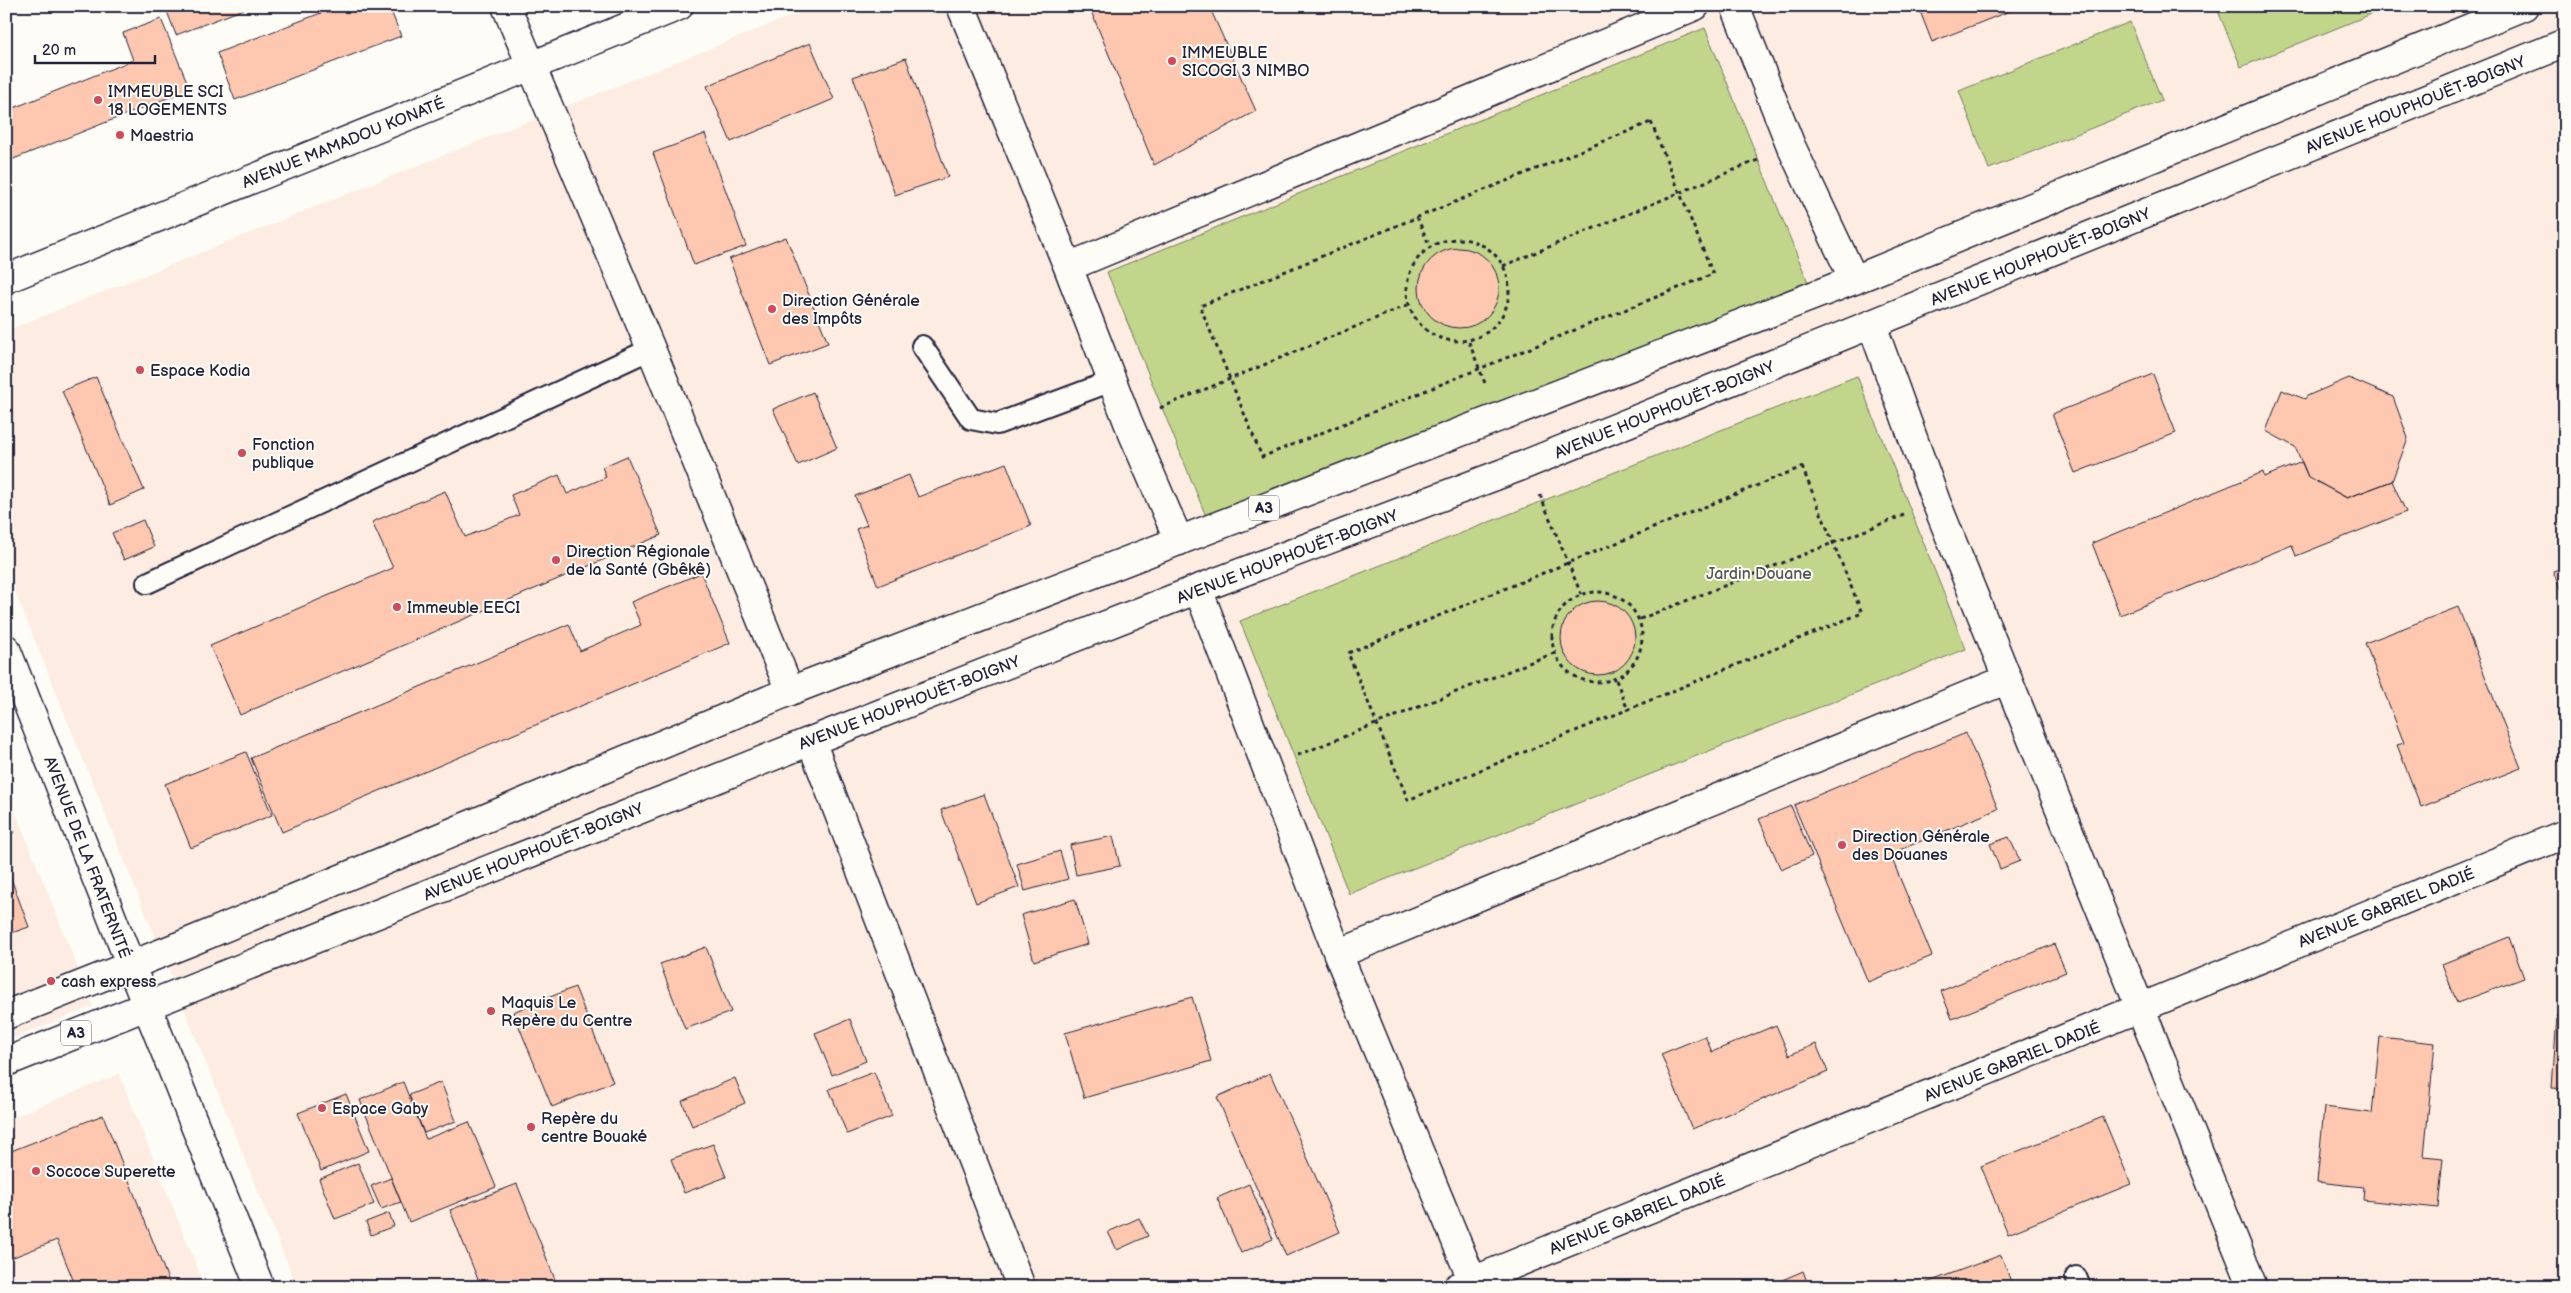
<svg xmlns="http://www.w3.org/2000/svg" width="2571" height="1293" viewBox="0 0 2571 1293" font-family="'Balsamiq Sans',sans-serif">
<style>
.built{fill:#fdece1}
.green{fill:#c2d68b;stroke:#727c63}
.building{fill:#fdc8af;stroke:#22223b}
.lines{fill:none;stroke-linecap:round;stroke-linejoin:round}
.service-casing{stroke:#22223b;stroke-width:24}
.minor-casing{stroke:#22223b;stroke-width:31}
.tertiary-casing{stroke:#22223b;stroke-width:31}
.secondary-casing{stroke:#22223b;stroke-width:31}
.trunk-casing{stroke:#22223b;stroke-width:31}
.path{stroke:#22223b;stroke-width:3;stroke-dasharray:4 4;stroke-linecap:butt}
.service{stroke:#fdfcf7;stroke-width:20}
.minor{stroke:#fdfcf7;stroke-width:28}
.tertiary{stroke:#fdfcf7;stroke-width:28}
.secondary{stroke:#fdfcf7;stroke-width:28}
.trunk{stroke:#fdfcf7;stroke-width:28}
.poi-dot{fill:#d1495b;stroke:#fdfcf7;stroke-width:2}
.labels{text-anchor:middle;stroke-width:4;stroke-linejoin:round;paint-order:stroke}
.shield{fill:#fdfcf7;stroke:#646373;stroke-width:1}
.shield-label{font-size:15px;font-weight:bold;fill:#22223b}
.poi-label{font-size:16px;fill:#22223b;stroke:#fdfcf7;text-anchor:start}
.street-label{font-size:16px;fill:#22223b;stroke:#fdfcf7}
.park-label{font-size:16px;fill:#525853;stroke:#fdfcf7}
</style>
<rect width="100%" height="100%" fill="#fdfcf7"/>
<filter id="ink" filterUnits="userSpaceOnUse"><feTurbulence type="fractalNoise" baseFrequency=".02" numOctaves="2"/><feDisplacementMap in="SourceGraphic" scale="10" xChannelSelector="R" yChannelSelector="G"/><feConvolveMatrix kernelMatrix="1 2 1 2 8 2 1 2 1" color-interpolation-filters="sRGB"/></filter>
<g filter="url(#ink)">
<path class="built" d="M816 6H2565V1287H297L6 569V331Z
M6 789 93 1006 6 1041Z
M119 1074 205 1287H6V1120Z"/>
<path class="green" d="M2216 6H2391L2241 67Z
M2130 22 2162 100 1989 169 1959 91Z
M1705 28 1814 297 1216 541 1107 272Z
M1857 376 1966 649 1349 894 1240 621Z"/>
<path class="building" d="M165 6H252L176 35Z
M339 6H389L401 36 235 100 217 53Z
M1097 6H1209L1256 111 1154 165 1091 11Z
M1918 6H2022L1932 42Z
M161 19 190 89 6 162V111L133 60 123 33Z
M810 43 834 99 731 142 707 86Z
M906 58 948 177 895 195 853 77Z
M705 134 746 246 694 265 653 153Z
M786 237 828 343 770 365 729 259Z
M1419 288a40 40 0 1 1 80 0a40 40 0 1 1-80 0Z
M2153 374 2176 433 2075 473 2052 414Z
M96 377 144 490 110 505 62 391Z
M2349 378 2393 397 2408 438 2392 481 2347 498 2308 477 2295 447 2266 431 2282 390 2305 399 2307 396Z
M813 392 837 448 798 465 773 409Z
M627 456 661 535 240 715 210 646 393 568 372 522 445 491 465 537 519 515 511 495 559 475 567 494 606 477 602 467Z
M2302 462 2308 477 2347 498 2392 481 2406 512 2296 556 2292 545 2120 615 2092 543 2263 472 2264 477Z
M1006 463 1031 526 878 586 856 529 867 525 855 496 909 475 918 497Z
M143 520 154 547 124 560 112 533Z
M2565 567V602L2553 571Z
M701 573 730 643 282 832 251 758 569 624 580 651 641 625 631 602Z
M1561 638a37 37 0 1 1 74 0a37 37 0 1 1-74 0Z
M2458 607 2521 768 2421 807 2397 745 2404 743 2365 643Z
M1966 733 1998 809 1890 854 1932 956 1868 982 1794 805Z
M246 752 272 815 191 848 165 784Z
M984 794 1019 887 976 903 941 810Z
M1791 806 1812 856 1781 870 1759 819Z
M6 815 14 833 6 836Z
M1113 836 1120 866 1076 875 1070 845Z
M2009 837 2020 861 2000 869 1990 844Z
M1060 851 1068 879 1025 891 1017 864Z
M6 865 29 927 6 935Z
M1075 899 1088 944 1034 961 1021 915Z
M2509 937 2524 978 2457 1003 2442 964Z
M2054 944 2066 972 1952 1019 1941 991Z
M706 947 731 1012 685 1029 660 964Z
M575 987 613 1082 552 1107 513 1012Z
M1192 997 1211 1061 1084 1098 1065 1033Z
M2557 1016H2565V1089L2552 1088Z
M850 1019 866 1061 832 1075 815 1033Z
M1776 1025 1789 1055 1816 1044 1828 1072 1692 1129 1661 1054 1705 1036 1712 1052Z
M2380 1037 2435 1043 2424 1156 2443 1158 2438 1208 2363 1200 2364 1187 2317 1182 2324 1107 2372 1113Z
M874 1072 892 1116 847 1134 829 1089Z
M1270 1073 1340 1232 1286 1256 1217 1097Z
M735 1078 745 1103 692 1126 682 1101Z
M403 1082 426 1139 469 1122 496 1187 409 1222 360 1100Z
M441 1082 456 1121 424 1133 409 1095Z
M346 1094 369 1151 321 1171 298 1113Z
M103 1115 171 1287H76L57 1240 6 1260V1153Z
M2103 1117 2131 1184 2008 1234 1981 1166Z
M713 1144 726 1177 684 1193 671 1159Z
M358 1163 374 1204 335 1219 319 1179Z
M391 1178 401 1202 381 1209 371 1186Z
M517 1184 558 1287H481L450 1210Z
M1249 1184 1273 1239 1241 1253 1217 1198Z
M389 1213 394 1226 371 1235 366 1222Z
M1139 1218 1148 1236 1117 1250 1108 1232Z
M2001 1255 2013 1287H1927L1926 1283Z
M1803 1271 1809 1287H1766Z"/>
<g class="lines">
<g class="service-casing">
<path id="service" d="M922 346 971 419 997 424 1112 381
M147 583 651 349
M2076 1277 2080 1287"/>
</g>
<g class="minor-casing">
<path id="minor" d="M506 6 651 349 790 691
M961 6 1068 267 1128 422 1179 541
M1735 6 1791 146 1854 280
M1068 267 1695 6
M6 279 679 6
M1872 325 1936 502 2253 1287
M1198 589 1338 954 1475 1287
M811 741 1021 1287
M1338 954 2008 679
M1458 1287 2565 834"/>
</g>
<g class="tertiary-casing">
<path id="tertiary" d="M146 1004 260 1287"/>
</g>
<g class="secondary-casing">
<path id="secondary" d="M6 649 146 1004"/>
</g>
<g class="trunk-casing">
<path id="trunk" d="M6 1015 192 941 790 691 1854 280 2524 6
M6 1062 811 741 1198 589 1519 467 2565 43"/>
</g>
<path class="path" d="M1651 122 1713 274 1262 457 1200 306Z
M1417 217 1430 247
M1407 290a51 51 0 1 1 102 0a51 51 0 1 1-102 0Z
M1503 266 1758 160
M1469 342 1486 386
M1160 408 1408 305
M1802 467 1862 613 1408 800 1348 653Z
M1540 495 1581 594
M1552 637a45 45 0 1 1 90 0a45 45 0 1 1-90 0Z
M1640 619 1904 515
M1616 680 1628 710
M1298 755 1554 653"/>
<use href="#service" class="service"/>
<use href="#minor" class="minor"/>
<use href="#tertiary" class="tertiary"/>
<use href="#secondary" class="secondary"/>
<use href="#trunk" class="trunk"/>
</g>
</g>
<g class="poi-dot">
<circle cx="1172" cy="61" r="5"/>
<circle cx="98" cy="100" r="5"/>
<circle cx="120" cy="135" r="5"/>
<circle cx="772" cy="309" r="5"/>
<circle cx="140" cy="370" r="5"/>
<circle cx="242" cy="453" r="5"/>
<circle cx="556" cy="560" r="5"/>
<circle cx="397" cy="607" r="5"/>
<circle cx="1842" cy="845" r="5"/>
<circle cx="51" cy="981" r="5"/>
<circle cx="491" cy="1011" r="5"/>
<circle cx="322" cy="1108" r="5"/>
<circle cx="531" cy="1127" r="5"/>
<circle cx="36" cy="1171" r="5"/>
</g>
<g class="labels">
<g class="shield">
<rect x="1249" y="495.5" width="30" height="25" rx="4"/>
<rect x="61" y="1020.5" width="30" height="25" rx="4"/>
</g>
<g class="shield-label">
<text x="1264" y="513">A3</text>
<text x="76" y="1038">A3</text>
</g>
<g class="poi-label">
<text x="1182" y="58">IMMEUBLE<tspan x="1182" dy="18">SICOGI 3 NIMBO</tspan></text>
<text x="108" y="97">IMMEUBLE SCI<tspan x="108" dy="18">18 LOGEMENTS</tspan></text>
<text x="130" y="141">Maestria</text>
<text x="782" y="306">Direction Générale<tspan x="782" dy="18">des Impôts</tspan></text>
<text x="150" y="376">Espace Kodia</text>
<text x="252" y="450">Fonction<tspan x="252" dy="18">publique</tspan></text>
<text x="566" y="557">Direction Régionale<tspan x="566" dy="18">de la Santé (Gbêkê)</tspan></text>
<text x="407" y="613">Immeuble EECI</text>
<text x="1852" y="842">Direction Générale<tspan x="1852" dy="18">des Douanes</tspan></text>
<text x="61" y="987">cash express</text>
<text x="501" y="1008">Maquis Le<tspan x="501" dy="18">Repère du Centre</tspan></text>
<text x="332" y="1114">Espace Gaby</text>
<text x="541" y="1124">Repère du<tspan x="541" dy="18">centre Bouaké</tspan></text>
<text x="46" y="1177">Sococe Superette</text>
</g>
<g class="street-label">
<text transform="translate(2415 104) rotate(-22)" y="6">AVENUE HOUPHOUËT-BOIGNY</text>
<text transform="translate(343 142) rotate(-22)" y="6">AVENUE MAMADOU KONATÉ</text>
<text transform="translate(2040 256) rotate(-22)" y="6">AVENUE HOUPHOUËT-BOIGNY</text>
<text transform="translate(1664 409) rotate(-22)" y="6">AVENUE HOUPHOUËT-BOIGNY</text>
<text transform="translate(1287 556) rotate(-21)" y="6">AVENUE HOUPHOUËT-BOIGNY</text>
<text transform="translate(909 702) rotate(-21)" y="6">AVENUE HOUPHOUËT-BOIGNY</text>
<text transform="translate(533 851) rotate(-22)" y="6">AVENUE HOUPHOUËT-BOIGNY</text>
<text transform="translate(88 857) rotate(69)" y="6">AVENUE DE LA FRATERNITÉ</text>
<text transform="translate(2386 907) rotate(-22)" y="6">AVENUE GABRIEL DADIÉ</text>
<text transform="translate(2012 1061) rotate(-22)" y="6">AVENUE GABRIEL DADIÉ</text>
<text transform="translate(1637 1214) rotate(-22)" y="6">AVENUE GABRIEL DADIÉ</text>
</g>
<g class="park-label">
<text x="1759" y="579">Jardin Douane</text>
</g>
</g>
<rect width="2571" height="1293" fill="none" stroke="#fdfcf7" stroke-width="25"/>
<rect x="12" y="12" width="2546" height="1268" fill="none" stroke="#22223b" stroke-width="2" filter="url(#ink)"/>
<path d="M35 55v8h120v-8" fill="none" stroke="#22223b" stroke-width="2.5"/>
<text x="42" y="55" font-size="15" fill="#22223b" stroke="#fdfcf7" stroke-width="4" paint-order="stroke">20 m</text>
</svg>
